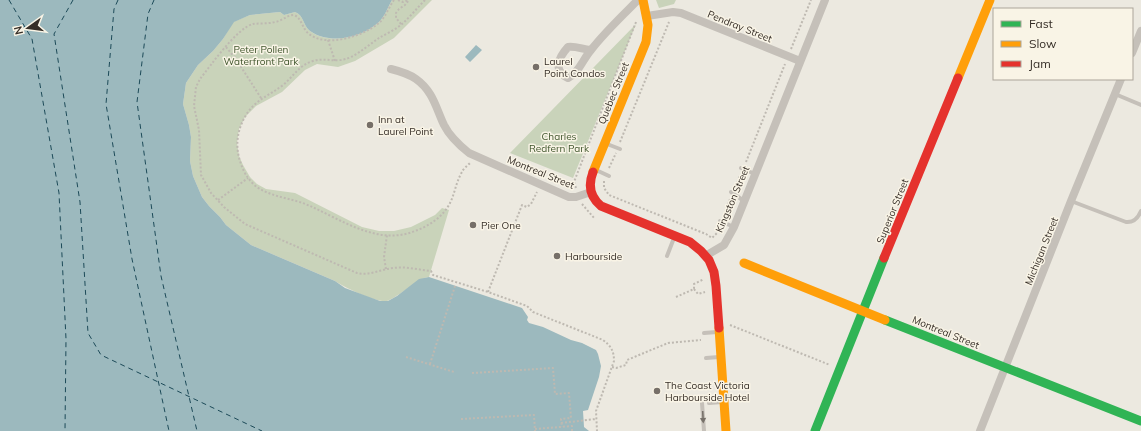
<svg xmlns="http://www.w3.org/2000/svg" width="1141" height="431" viewBox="0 0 1141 431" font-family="Mulish,sans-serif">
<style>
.green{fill:#c9d3ba}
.water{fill:#9cb9be}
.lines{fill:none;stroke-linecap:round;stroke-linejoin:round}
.ferry{stroke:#1c4a58;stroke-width:1;stroke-dasharray:5 4;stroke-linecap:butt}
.path{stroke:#beb9b1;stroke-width:2;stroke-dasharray:2 2;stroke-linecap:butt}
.lane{stroke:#c5c0b9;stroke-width:4}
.street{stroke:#c5c0b9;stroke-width:8}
.fast{stroke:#30b455;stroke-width:9}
.slow{stroke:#ff9f0a;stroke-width:9}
.jam{stroke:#e5322d;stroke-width:9}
.oneway{fill:#767069}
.poi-dot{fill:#766f68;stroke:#f9f4e6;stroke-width:1.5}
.labels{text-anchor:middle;stroke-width:3;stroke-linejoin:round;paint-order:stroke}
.street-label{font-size:10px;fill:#362e27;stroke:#f9f4e6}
.park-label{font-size:10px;fill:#3e542b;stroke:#f9f4e6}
.poi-label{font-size:10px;fill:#362e27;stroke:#f9f4e6;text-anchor:start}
</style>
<rect width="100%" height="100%" fill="#ece9e0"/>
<path class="green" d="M392 0H432L394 38 355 61 338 67 317 64 305 70 282 92 256 106 245 117 239 129 237 143 239 156 243 165 250 177 257 184 266 189 295 193 362 227 379 231H394L411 227 435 215 442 208 449 210 429 277 424 278C416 282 394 299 387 301 376 303 344 287 335 281L251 245 226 225 220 217 209 206 202 197 193 176 190 161 191 137 189 125 183 104 186 83 198 65 213 51 223 39 233 22 250 15 280 12 284 15 295 12C304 15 303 26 310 31 329 45 362 38 379 22 385 16 388 7 392 0Z
M656 0H676L674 4 659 8Z
M636 24 573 178 510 153Z"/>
<path class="water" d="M0 0H392C388 7 385 16 379 22 362 38 330 45 310 31 303 26 304 15 295 12L284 15 280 12 250 15 234 22 223 39 213 51 198 65 186 83 183 104 189 125 191 137 190 161 193 176 202 197 209 206 220 217 226 225 251 245 335 281 345 288 380 301H388L397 296 419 279 429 277 522 308 528 317 527 320 529 323 543 327 571 340 582 343 596 350 598 354 601 366 599 377 588 410 583 411 584 427 589 431H0Z
M476 45 482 50 470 62 465 57Z"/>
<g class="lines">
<path class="ferry" d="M9 0 32 39 59 193 66 339 65 431
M73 0 54 34 80 202 88 333 101 355 262 431
M118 0 114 9 106 104 132 259 169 431
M154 0 148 14 137 102 161 276 197 431"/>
<path class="path" d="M394 0C389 7 385 18 379 23 363 36 327 48 309 34 302 29 302 18 294 15 287 15 282 21 275 22 268 24 260 23 253 24 237 28 211 65 200 79L196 87 194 106 199 130 201 175 211 193 224 207 245 224 357 273C370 276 381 269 394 268 406 266 419 270 431 271L433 275 488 292 527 306 533 312 603 340C611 346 614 351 614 361L596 411 597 431
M398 0 403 2 408 0
M425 0C417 8 410 17 402 24 395 30 386 34 379 38 370 44 361 52 351 57 336 64 326 57 313 61 299 65 293 77 283 85 269 96 256 99 246 115 234 135 235 155 246 175 250 181 256 188 264 191 278 198 295 199 310 206 342 220 378 246 415 231 429 226 443 217 450 203 455 193 456 182 462 172 463 169 467 166 470 163
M401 24 396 18V13L399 9 405 5 409 0
M328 40 335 61
M226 47 236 59 261 98
M791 49 811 0
M620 142 669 22
M746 162 785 64
M609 168 616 153
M604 181V188L609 195 706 234 712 238 717 233 720 227
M736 186 740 175
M576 188 574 182 636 22
M218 200 248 178
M582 204 595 219
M724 216 730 199
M386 269 384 257 387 235
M694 289 698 294 705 292
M488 292 522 205 527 207 531 204 537 192
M676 297 694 289V284L704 279
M730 325 830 365
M406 357 454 372
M430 364 455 286
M612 367 616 368 626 365 627 360 668 343 701 340
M472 373 553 368 555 394 569 393 571 418 561 419 562 427
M461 419 534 415 535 431
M561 423 596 419
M535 429 572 426V431"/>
<path class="lane" d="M1115 94 1141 105
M607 144 620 149
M741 168 755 174
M596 170 609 176
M731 192 744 201
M1071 201 1126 222C1134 223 1138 218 1141 211
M720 221 734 227
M667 256 674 238
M704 333 717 332
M706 358 719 357
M702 403 704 431
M709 403 722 402"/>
<path class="street" d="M647 16 673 12 681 13 800 61
M590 50C582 49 575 46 568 47 559 57 552 71 568 78 579 73 583 59 591 50 605 32 622 16 638 0
M1132 53 1141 31
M391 69C399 71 409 74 416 79 433 91 436 108 444 125 450 137 459 145 469 153L569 197H576L591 192
M707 255 724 245 734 227 825 0
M980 431 1071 201 1121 79"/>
<path class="fast" d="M885 320 1141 421
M815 431 884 258"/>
<path class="slow" d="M958 78 990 0
M593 172 646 42 648 25 643 0
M744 263 885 320
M719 328 726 431"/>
<path class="jam" d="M593 172C588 185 590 197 601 206L690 242 701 251 709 260 714 272 716 286 719 328
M884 258 958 78"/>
</g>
<defs><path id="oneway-solid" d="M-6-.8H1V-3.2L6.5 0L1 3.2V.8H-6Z"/></defs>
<use class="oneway" href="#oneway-solid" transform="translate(703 417) rotate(87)"/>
<g class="poi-dot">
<circle cx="536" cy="67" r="4"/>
<circle cx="370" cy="125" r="4"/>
<circle cx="473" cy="225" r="4"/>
<circle cx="557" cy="256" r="4"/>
<circle cx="657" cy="391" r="4"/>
</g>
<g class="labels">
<g class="street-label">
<text transform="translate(740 26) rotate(22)" y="4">Pendray Street</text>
<text transform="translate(613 93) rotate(-68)" y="4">Quebec Street</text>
<text transform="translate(541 172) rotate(22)" y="4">Montreal Street</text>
<text transform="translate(732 199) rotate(-67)" y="4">Kingston Street</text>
<text transform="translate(892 211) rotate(-68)" y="4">Superior Street</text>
<text transform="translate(1041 251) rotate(-68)" y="4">Michigan Street</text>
<text transform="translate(946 332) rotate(22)" y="4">Montreal Street</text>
</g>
<g class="park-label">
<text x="261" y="53">Peter Pollen<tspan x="261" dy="12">Waterfront Park</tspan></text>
<text x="559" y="140">Charles<tspan x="559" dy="12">Redfern Park</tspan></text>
</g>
<g class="poi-label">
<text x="544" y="65">Laurel<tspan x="544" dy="12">Point Condos</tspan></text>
<text x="378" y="123">Inn at<tspan x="378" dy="12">Laurel Point</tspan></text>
<text x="481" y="229">Pier One</text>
<text x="565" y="260">Harbourside</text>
<text x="665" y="389">The Coast Victoria<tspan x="665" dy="12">Harbourside Hotel</tspan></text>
</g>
</g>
<rect x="993" y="8" width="140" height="72" fill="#f9f4e6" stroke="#aba59a"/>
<rect x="1001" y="21" width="20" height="6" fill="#30b455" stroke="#aba59a"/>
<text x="1029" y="28" font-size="12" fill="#362e27">Fast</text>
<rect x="1001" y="41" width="20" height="6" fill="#ff9f0a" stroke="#aba59a"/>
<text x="1029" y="48" font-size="12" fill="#362e27">Slow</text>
<rect x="1001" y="61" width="20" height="6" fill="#e5322d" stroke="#aba59a"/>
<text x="1029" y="68" font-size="12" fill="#362e27">Jam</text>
<g transform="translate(28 28) rotate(256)" stroke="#f9f4e6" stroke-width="3" paint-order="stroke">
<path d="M0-3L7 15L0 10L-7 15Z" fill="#362e27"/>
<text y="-6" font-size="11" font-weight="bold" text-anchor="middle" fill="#362e27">N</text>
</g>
</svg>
